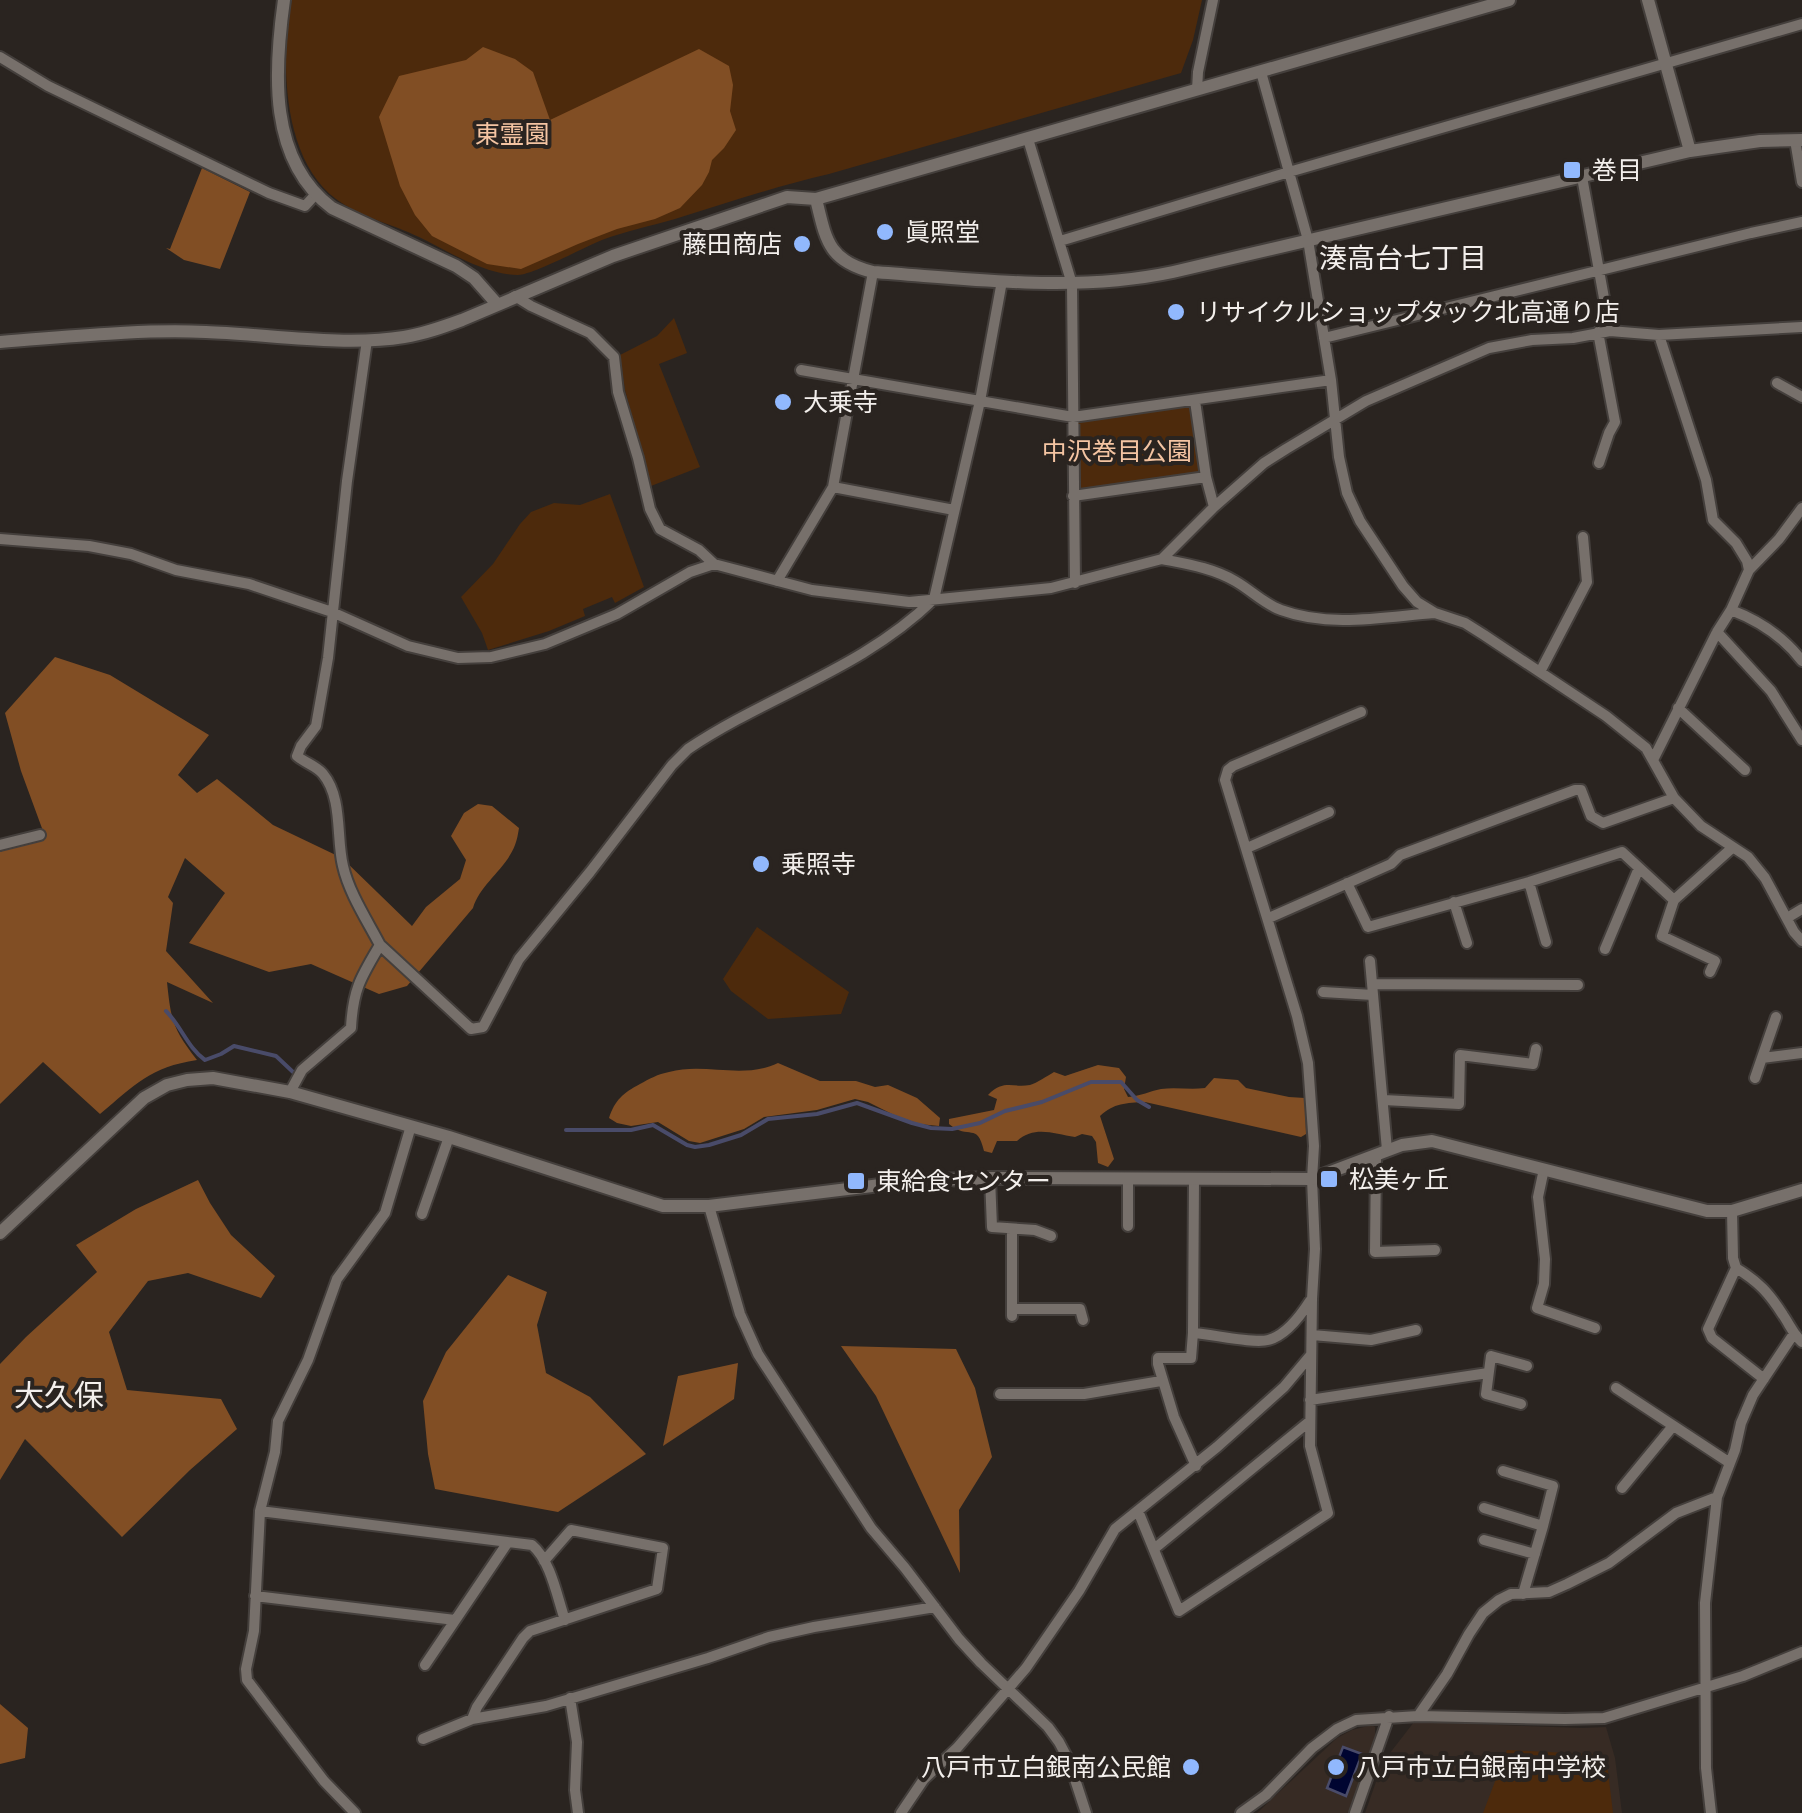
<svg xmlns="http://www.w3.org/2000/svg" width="1802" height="1813" viewBox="0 0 1802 1813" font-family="'DejaVu Sans','Noto Sans JP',sans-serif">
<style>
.built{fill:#372b24}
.green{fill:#4d2a0c}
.forest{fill:#814e24}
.water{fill:#000531;stroke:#494b69;stroke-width:2.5}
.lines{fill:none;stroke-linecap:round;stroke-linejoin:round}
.stream{stroke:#494b69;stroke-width:4}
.minor-casing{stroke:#443f3c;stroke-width:14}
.tertiary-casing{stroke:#443f3c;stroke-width:16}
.minor{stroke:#77706b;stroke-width:10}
.tertiary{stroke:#77706b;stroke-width:12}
.poi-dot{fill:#91b8fd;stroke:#2a2420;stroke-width:4}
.labels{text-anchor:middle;stroke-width:8;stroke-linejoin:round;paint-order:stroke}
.park-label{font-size:25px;fill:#f4c4a2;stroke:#2a2420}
.poi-label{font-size:25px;fill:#f3efec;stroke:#2a2420;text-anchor:start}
.neighbourhood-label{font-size:28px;fill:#f3efec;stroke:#2a2420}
.quarter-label{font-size:30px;fill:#f3efec;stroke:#2a2420}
</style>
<rect width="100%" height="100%" fill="#2a2420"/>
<path class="built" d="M1414 1722 1582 1728 1606 1727 1615 1758 1622 1813H1365L1383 1762Z
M1372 1725 1375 1727V1741L1350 1813H1257L1337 1738 1352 1730Z"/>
<path class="green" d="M292 0H1202L1193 40 1181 73 829 174C777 186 726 203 675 219 651 226 626 231 602 240 585 247 532 275 518 275 486 275 447 251 419 237 392 224 360 217 336 199 282 159 280 60 292 0Z
M674 318 687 353 659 364 700 467 651 486 625 390 620 355 657 336Z
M1195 401 1206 477 1073 496V417Z
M610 494 644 587 615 603 612 597 583 609 585 616 549 631 488 650 482 633 461 597 493 564 520 524 531 512 554 503 580 505Z
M757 927 849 992 841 1014 768 1019 731 991 723 979Z
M1507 1750 1606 1755 1613 1813H1483Z"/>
<path class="forest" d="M483 47 515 59 533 72 550 120 699 49 729 66 733 85 730 111 736 130 724 148 712 160 709 172 702 185 680 208 655 219 617 229 578 244 521 269 487 264 432 236 415 215 400 186 379 117 399 76 466 60Z
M202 168 250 192 220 269 184 260 166 248 170 249Z
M55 657 110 675 209 735 178 775 197 793 217 779 273 825 342 858 412 926 426 907 460 879 466 860 451 836 464 813 478 804 492 806 519 828C518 834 517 840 515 845 506 869 480 884 473 908L407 986 379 994 311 964 269 972 189 943 225 893 185 858 168 897 173 903 166 951 213 1003 167 982C171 1021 173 1029 197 1060 150 1067 135 1085 100 1114L43 1062 0 1104V852L43 831 21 771 5 713Z
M778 1063 820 1081H856L875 1087 888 1085 917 1098 940 1118 939 1126 919 1124 894 1115 868 1102 855 1099 817 1110 764 1117 744 1129 700 1143 689 1141 658 1122 631 1126 617 1123 609 1118C615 1100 623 1093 640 1084 649 1079 658 1074 669 1072 705 1062 742 1080 778 1063Z
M1098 1065 1119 1068 1126 1077 1124 1089 1128 1097C1142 1096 1149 1091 1161 1089 1176 1087 1190 1090 1205 1088L1214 1078 1238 1080 1246 1088 1289 1097 1305 1098 1306 1134 1301 1137 1145 1102C1126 1103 1114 1103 1100 1116L1114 1159 1108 1167 1098 1163 1096 1142 1092 1136 1082 1134 1075 1137C1054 1134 1035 1125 1017 1141H997L992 1153 984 1151C977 1121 969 1141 949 1124V1119L994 1110 997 1099 988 1095C1004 1079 1012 1088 1030 1085 1037 1083 1047 1076 1054 1072L1065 1076Z
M198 1180 210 1203 231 1235 275 1276 261 1298 188 1273 148 1281 109 1332 127 1390 221 1399 237 1429 190 1470 122 1537 25 1439 0 1480V1364L26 1337 97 1272 76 1245 136 1209Z
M508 1275 547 1292 537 1325 546 1373 590 1397 646 1454 558 1512 435 1489 428 1454 423 1401 446 1352Z
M841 1346 956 1349 975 1388 992 1457 959 1510 960 1573 876 1396Z
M738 1363 734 1399 663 1446 678 1376Z
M0 1704 28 1728 25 1758 0 1764Z"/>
<path class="water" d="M1343 1747 1362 1754 1346 1796 1327 1788Z"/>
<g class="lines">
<path class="stream" d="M166 1011C181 1026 188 1048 205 1060L221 1054 234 1046 276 1056 293 1072
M566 1130H631L653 1125 687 1145 695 1147 709 1145 741 1135 768 1119 817 1114 857 1103 912 1123 931 1128 952 1129 980 1123 1005 1111 1042 1102 1091 1082H1121L1137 1100 1149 1107"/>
<g class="minor-casing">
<path id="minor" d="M0 57 48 86 269 193 305 206 315 195
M1261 72 1308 240 1331 380 1339 457 1347 493 1360 521 1403 586 1417 602 1435 613 1465 623 1484 635 1606 716 1646 748 1674 798 1701 826 1748 857 1765 878 1794 932 1802 941
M1197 90 1198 72 1213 0
M1028 139 1072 284 1075 583
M1795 140 1802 182
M1582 177 1610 331
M1060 241 1289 172 1802 24
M515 296 531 306 590 333 614 357 618 392 638 458 650 509 660 529 699 550 714 564 812 590 909 602 1051 588 1162 559 1214 507 1264 463 1286 449 1366 401 1489 348 1532 340 1573 338 1610 331 1659 335 1802 327
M1598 332 1615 422 1609 433 1599 463
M1659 335 1706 480 1713 520 1736 543 1747 561 1749 570
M1324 338 1751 233 1802 222
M367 340 347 481 328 658 316 726 301 746 297 756C305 763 317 766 323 774 343 798 336 838 343 866 349 893 367 920 380 945
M801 370 1073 417 1331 380
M1777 383 1802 397
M1195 401 1206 477 1214 507
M833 487 954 510
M1073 496 1206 477
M0 539 89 546 131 554 176 570 249 584 332 612 408 646 458 658 491 657 545 644 617 614 690 572 714 564
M1162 559C1187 564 1213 568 1235 581 1251 590 1264 604 1281 610 1330 628 1384 617 1434 613
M777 581 833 487 873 272
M1731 610C1760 621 1783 636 1802 661
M1717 632 1771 691 1802 740
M1540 672 1587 582 1583 537
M1678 708 1745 770
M1653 760 1717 632 1731 610 1749 570 1779 539 1802 508
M0 845 40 835
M1247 848 1329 812
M1529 882 1546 942
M1347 883 1368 927 1529 882 1622 852 1674 900
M1454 902 1467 943
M1269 918 1391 864 1400 855 1575 790H1581L1591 816 1603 823 1674 798
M1787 918 1802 909
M1605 949 1639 868
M1370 961 1387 1150
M1710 972 1715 961 1662 936 1674 900 1732 848
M1373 984 1578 985
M1323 992 1373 995
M1762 1058 1802 1053
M1755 1078 1776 1017
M290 1092 302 1070 351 1028C353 989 361 977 380 945L471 1029 483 1027 519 959 590 872 672 765 688 749C770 694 861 670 934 599L980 401 1002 281
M1384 1100 1459 1104 1460 1055 1533 1064 1536 1049
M1376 1155 1375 1252 1435 1250
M1544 1169 1538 1197 1545 1259 1544 1284 1537 1308 1595 1328
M990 1178 992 1227 1035 1230 1051 1236
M1194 1180 1193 1333 1191 1358H1158V1364L1174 1417 1196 1466
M709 1206 740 1314 758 1354 871 1528 905 1568 959 1639 981 1663 1048 1727 1059 1742 1069 1761 1086 1813
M1732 1211 1733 1258 1736 1268C1759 1282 1769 1293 1783 1315 1790 1325 1793 1334 1802 1342
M422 1214 449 1137
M1128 1226V1179
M1012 1229V1316
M1736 1268 1708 1329 1712 1338 1764 1379
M1013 1309H1080L1083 1320
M1193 1333C1211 1334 1254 1344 1268 1340 1285 1336 1301 1315 1310 1301
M1312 1335 1371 1340 1416 1330
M1616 1388 1730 1463
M1000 1394H1084L1161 1381
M1310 1400 1488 1373
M1521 1404 1486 1394 1491 1356 1527 1366
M1503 1471 1553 1486 1543 1526 1523 1594
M1622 1488 1673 1426
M1484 1508 1543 1526
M260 1511 532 1545C551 1561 557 1597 565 1620
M1138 1511 1179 1611 1328 1513 1310 1446 1312 1299 1315 1249 1312 1179 1314 1146 1308 1063 1297 1016 1225 780 1228 770 1233 766 1361 712
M1484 1540 1535 1554
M1154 1549 1310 1421
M255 1596 455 1620
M425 1665 508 1542
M570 1698 577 1742 575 1790 578 1813
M1418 1716 1447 1674 1469 1634 1483 1613 1499 1600 1511 1594 1549 1592 1567 1584 1609 1563 1676 1513 1717 1497
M472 1719 477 1707 523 1638 530 1631 657 1589 663 1548 571 1530 544 1561
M423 1739 472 1719 546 1706 708 1658 769 1637 814 1627 935 1607
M355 1813 324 1781 247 1680 246 1669 254 1631 260 1511 275 1452 278 1421 308 1360 337 1279 385 1213 411 1126
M901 1813 924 1779 957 1748 1026 1668 1079 1591 1115 1529 1217 1447 1284 1387 1310 1356
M1241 1813 1266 1795 1312 1748 1337 1729 1356 1720 1418 1716 1565 1719 1604 1718 1743 1676 1802 1652
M1355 1813 1389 1716
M1711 1813 1706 1768 1705 1603 1717 1497 1735 1450 1741 1423 1753 1395 1793 1335"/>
</g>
<g class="tertiary-casing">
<path id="tertiary" d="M284 0C274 71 268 160 332 208L456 266 474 278 497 304
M1648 0 1690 151
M816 199C826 240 828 261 873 272 974 279 1074 293 1173 272L1690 151 1760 141 1802 140
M0 342C68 337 137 329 206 332 267 334 343 347 404 337 424 334 443 327 462 320L613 256 787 197 816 199 1509 0
M0 1233 144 1098 167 1085 187 1080 213 1078 290 1092 449 1137 663 1206H709L913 1181 990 1178 1312 1179 1402 1145 1432 1141 1707 1211H1732L1802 1190"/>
</g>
<use href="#minor" class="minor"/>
<use href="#tertiary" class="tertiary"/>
</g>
<g class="poi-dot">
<rect x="1562" y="160" width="20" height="20" rx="5"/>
<circle cx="885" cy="232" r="10"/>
<circle cx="802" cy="244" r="10"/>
<circle cx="1176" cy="312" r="10"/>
<circle cx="783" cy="402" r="10"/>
<circle cx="761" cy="864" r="10"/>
<rect x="1319" y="1169" width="20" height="20" rx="5"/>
<rect x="846" y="1171" width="20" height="20" rx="5"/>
<circle cx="1191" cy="1767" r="10"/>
<circle cx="1336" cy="1767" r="10"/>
</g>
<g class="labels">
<g class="park-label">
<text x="512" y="143">東霊園</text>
<text x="1117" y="460">中沢巻目公園</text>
</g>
<g class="poi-label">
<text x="1592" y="179">巻目</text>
<text x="905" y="241">眞照堂</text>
<text x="782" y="253" text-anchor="end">藤田商店</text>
<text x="1196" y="321">リサイクルショップタック北高通り店</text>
<text x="803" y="411">大乗寺</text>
<text x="781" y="873">乗照寺</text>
<text x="1349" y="1188">松美ヶ丘</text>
<text x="876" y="1190">東給食センター</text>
<text x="1171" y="1776" text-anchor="end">八戸市立白銀南公民館</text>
<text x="1356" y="1776">八戸市立白銀南中学校</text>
</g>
<g class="neighbourhood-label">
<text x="1403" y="268">湊高台七丁目</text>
</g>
<g class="quarter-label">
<text x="59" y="1406">大久保</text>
</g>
</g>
</svg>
